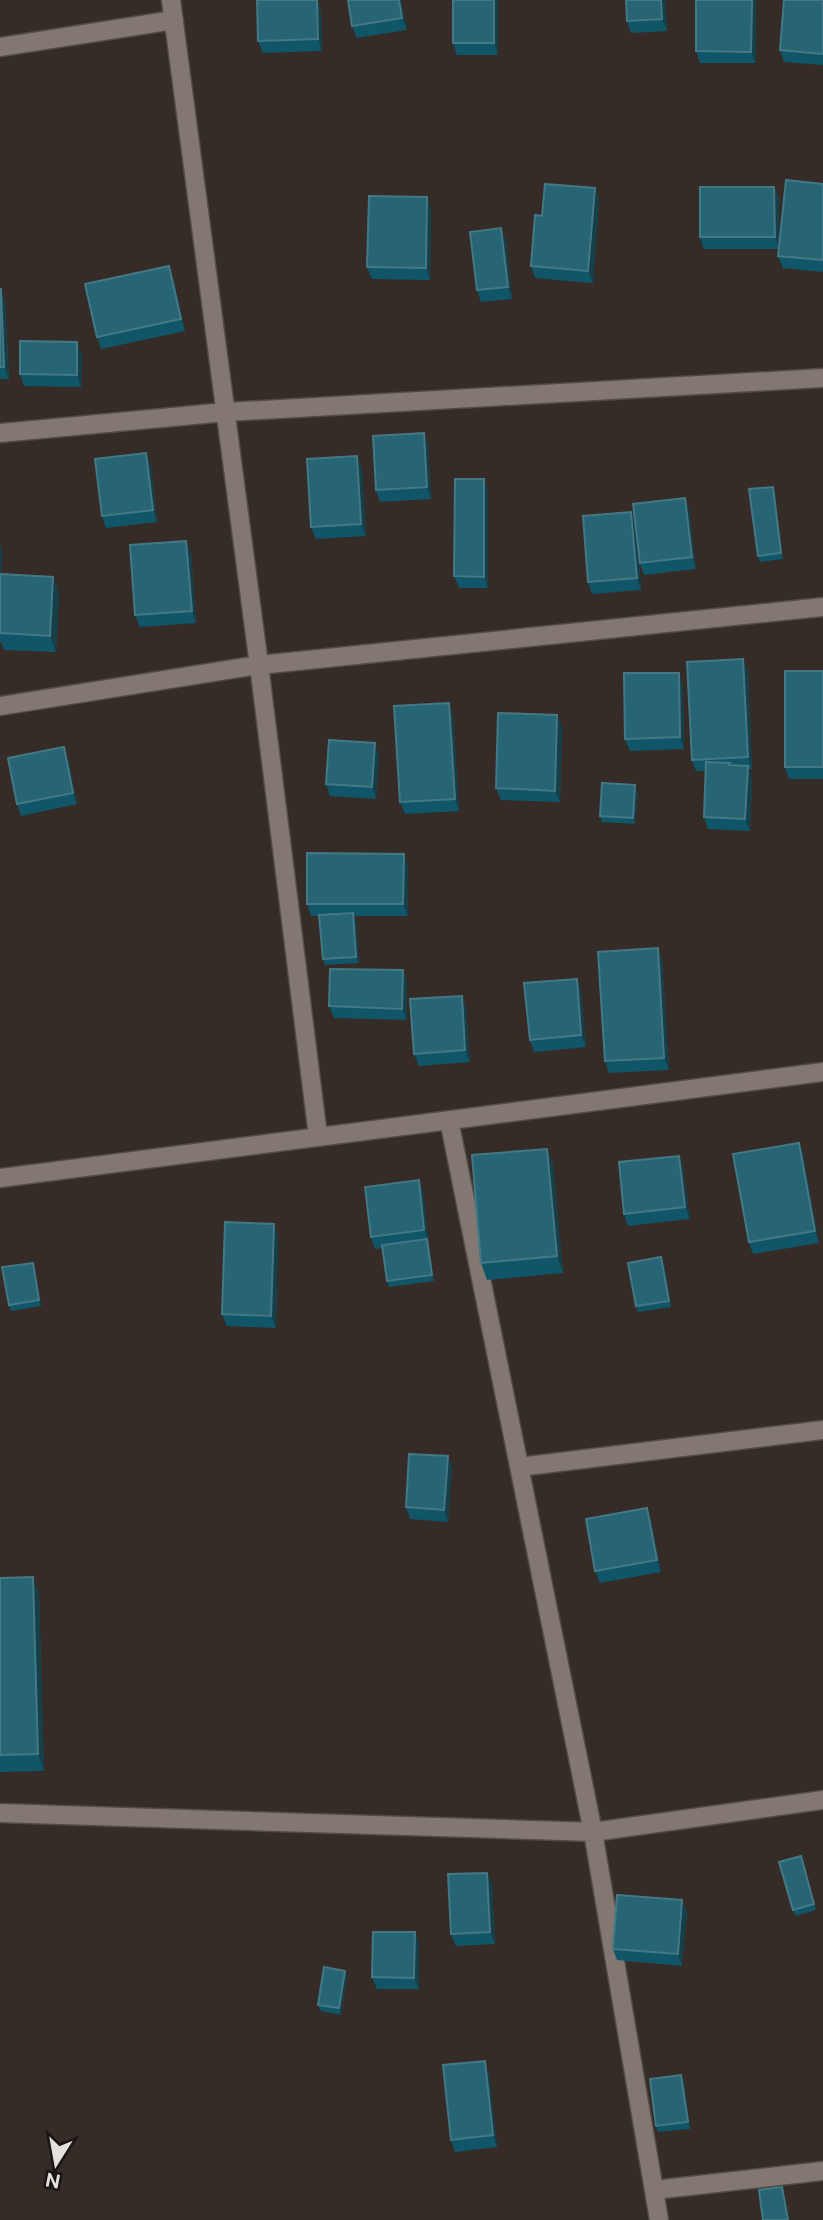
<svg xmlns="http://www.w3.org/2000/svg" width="823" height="2220" viewBox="0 0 823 2220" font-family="'Public Sans',sans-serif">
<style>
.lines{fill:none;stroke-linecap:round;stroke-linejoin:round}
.street-casing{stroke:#514a45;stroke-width:21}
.street{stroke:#827871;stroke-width:18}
.wall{fill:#105668}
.shaded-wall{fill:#153f49}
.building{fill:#276474;stroke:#457885;stroke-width:2}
</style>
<rect width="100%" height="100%" fill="#352c27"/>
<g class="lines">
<g class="street-casing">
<path id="street" d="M171 0 259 665 318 1136
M0 47 174 20
M0 433 226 412 823 378
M0 706 259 665 823 607
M449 1120 593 1832 659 2220
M0 1178 823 1072
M519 1467 823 1430
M0 1813 593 1832 823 1800
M654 2190 823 2171"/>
</g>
<use href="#street" class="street"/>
</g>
<path class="wall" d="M401 0 407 30 357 38 352 26Z
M498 0V55H457L453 43Z
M665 0 667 31 631 33 627 21Z
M756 0V63H700L696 51Z
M823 0V65L784 62 780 50Z
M321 10 322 51 263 53 258 41Z
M823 184V272L783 268 778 256 779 249H704L700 237 774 187 779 199V249Z
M595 188 599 200 593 283 535 278 531 266 542 216Z
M427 197 431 209 430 280 372 279 367 267Z
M501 228 506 240 512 299 481 302 477 290Z
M173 278 185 331 101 349 97 337Z
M0 289 5 301 9 379H0Z
M82 354 81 387 24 386 20 374Z
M428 445 431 499 380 502 376 490Z
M151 465 157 522 106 528 102 516Z
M362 468 366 536 316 539 311 527Z
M484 479 488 491V588H459L454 576Z
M773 487 775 493 783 559 760 562 758 556Z
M685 498 689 510 696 569 644 575 640 563 637 535 641 590 592 594 588 582 631 512 635 523Z
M0 545 2 551 1 574 53 577 59 593 56 652 4 650 1 642H0Z
M191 553 196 623 140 627 135 615Z
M748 671 752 769H749L752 778 750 831 708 829 704 817 706 771H696L692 760Z
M823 671V779H789L785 767Z
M683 685 684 749 630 751 625 739Z
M453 715 459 811 405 814 400 802Z
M562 727 560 802 501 800 496 788Z
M379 755 376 799 330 796 326 784Z
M68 759 77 804 21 816 17 804Z
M638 792 635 824 602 822 600 816Z
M404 854 408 865V916H354L356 920 359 963 325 965 323 959 319 916H311L307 904Z
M662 960 669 1070 609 1073 605 1061Z
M577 979 581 991 586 1047 534 1052 530 1040Z
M407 982V1020L334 1018 329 1006Z
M462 996 466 1008 470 1062 419 1066 414 1054Z
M799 1143 803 1154 819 1243 753 1254 749 1242Z
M547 1149 553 1165 563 1273 487 1280 481 1263Z
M679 1156 683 1168 690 1219 628 1226 624 1214Z
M419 1180 423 1192 428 1242 434 1281 389 1287 387 1281 383 1248 375 1249 371 1237Z
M274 1224 278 1236 276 1328 227 1326 222 1314Z
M33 1263 35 1269 41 1306 11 1311 9 1305Z
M664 1263 671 1307 638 1312 636 1306Z
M448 1456 452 1468 448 1522 410 1519 406 1507Z
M651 1520 661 1572 600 1583 595 1571Z
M0 1578 39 1594 44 1771 0 1772Z
M803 1863 816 1910 796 1916 793 1910Z
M487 1873 492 1884 495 1944 456 1946 451 1934Z
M682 1900 687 1912 682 1966 617 1960 613 1949Z
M415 1932 419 1944V1989H377L372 1977Z
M345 1971 347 1977 341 2015 321 2011 318 2005Z
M489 2073 497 2147 455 2152 451 2140Z
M681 2075 684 2081 690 2129 658 2132 656 2126Z"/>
<path class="shaded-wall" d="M318 0 321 10 322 51 318 39Z
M399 0H401L407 30 402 18Z
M494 0H498V55L494 43Z
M661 0H665L667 31 662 19Z
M752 0H756V63L751 52Z
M774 187 779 199V249L775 237Z
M595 188 599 200 593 283 588 271Z
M427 197 431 209 430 280 426 268Z
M501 228 506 240 512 299 508 287Z
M169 266 173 278 185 331 181 319Z
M1 289 5 301 9 379 4 367Z
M77 342 82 354 81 387 77 375Z
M424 433 428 445 431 499 427 487Z
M146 453 151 465 157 522 153 510Z
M357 456 362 468 366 536 361 524Z
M484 479 488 491V588L484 577Z
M773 487 775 493 783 559 781 553Z
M685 498 689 510 696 569 692 557Z
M631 512 636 524 641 590 637 578Z
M186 541 191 553 196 623 192 611Z
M0 545 2 551 0 591Z
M53 577 59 593 56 652 50 636Z
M743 659 748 671 752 769 748 757Z
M679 673 683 685 684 749 680 737Z
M449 703 453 715 459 811 455 799Z
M557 715 562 727 560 802 555 791Z
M375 743 379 755 376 799 372 787Z
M64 747 68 759 77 804 73 793Z
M748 766 752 778 750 831 745 819Z
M635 785 638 792 635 824 633 818Z
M404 854 408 865V916L403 904Z
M353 913 356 920 359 963 356 957Z
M658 948 662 960 669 1070 664 1058Z
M403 970 407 982V1020L402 1009Z
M577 979 581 991 586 1047 581 1035Z
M462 996 466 1008 470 1062 465 1050Z
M799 1143 803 1154 819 1243 815 1231Z
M547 1149 553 1165 563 1273 557 1256Z
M679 1156 683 1168 690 1219 685 1207Z
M419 1180 423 1192 429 1242 424 1230Z
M274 1224 278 1236 276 1328 271 1316Z
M427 1239 429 1245 434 1281 432 1275Z
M661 1257 664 1263 671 1307 669 1301Z
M33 1263 35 1269 41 1306 39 1300Z
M448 1456 452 1468 448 1522 444 1510Z
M647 1508 651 1520 661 1572 657 1560Z
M33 1577 39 1594 44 1771 38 1754Z
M487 1873 492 1884 495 1944 490 1932Z
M682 1900 687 1912 682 1966 678 1954Z
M415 1932 419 1944V1989L414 1978Z
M345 1971 347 1977 341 2015 339 2008Z
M485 2061 489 2073 497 2147 493 2135Z
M681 2075 684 2081 690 2129 688 2122Z
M782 2187 784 2193 789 2220H788Z"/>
<path class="building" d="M257 0H317L318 39 258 41Z
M348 0H399L402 18 352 26Z
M453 0H494V43H453Z
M626 0H661L662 19 627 21Z
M696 0H752L751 52 696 51Z
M784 0H823V54L780 50Z
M786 180 823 184V260L778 256Z
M545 184 595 188 588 271 531 266 535 215 542 216Z
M700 187H774L775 237H700Z
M369 196 427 197 426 268 367 267Z
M501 228 508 287 477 290 470 232Z
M169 266 181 319 97 337 85 284Z
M0 289H1L4 367H0Z
M20 341 77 342V375L20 374Z
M424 433 427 487 376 490 373 436Z
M146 453 153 510 102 516 95 459Z
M357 456 361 524 311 527 307 459Z
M455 479H484V577L454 576Z
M773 487 781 553 758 556 749 489Z
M685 498 692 557 640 563 633 504Z
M631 512 637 578 588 582 583 516Z
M186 541 192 611 135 615 130 545Z
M0 574 53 577 50 636 0 633Z
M743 659 748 757 692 760 687 662Z
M785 671H823V767H785Z
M624 673H679L680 737 625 739Z
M449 703 455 799 400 802 394 706Z
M498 713 557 715 555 791 496 788Z
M329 740 375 743 372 787 326 784Z
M64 747 73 793 17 804 8 758Z
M706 762 730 763 729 765 748 766 745 819 704 817Z
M602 783 635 785 633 818 600 816Z
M307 853 404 854 403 904H307Z
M353 913 356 957 323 959 319 915Z
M658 948 664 1058 605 1061 598 952Z
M330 969 403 970 402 1009 329 1006Z
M577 979 581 1035 530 1040 524 983Z
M462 996 465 1050 414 1054 410 999Z
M799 1143 815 1231 749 1242 733 1154Z
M547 1149 557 1256 481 1263 472 1155Z
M679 1156 685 1207 624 1214 619 1162Z
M419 1180 424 1230 371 1237 365 1187Z
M225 1222 274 1224 271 1316 222 1314Z
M427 1239 432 1275 387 1281 382 1245Z
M661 1257 669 1301 636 1306 628 1263Z
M33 1263 39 1300 9 1305 2 1267Z
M409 1454 448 1456 444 1510 406 1507Z
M647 1508 657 1560 595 1571 586 1519Z
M33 1577 38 1754 0 1755V1578Z
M801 1856 814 1904 793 1910 779 1862Z
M487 1873 490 1932 451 1934 448 1874Z
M617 1895 682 1900 678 1954 613 1949Z
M373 1932H415L414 1978 372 1977Z
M324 1967 345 1971 339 2008 318 2005Z
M485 2061 493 2135 451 2140 443 2065Z
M681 2075 688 2122 656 2126 650 2079Z
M782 2187 788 2220H763L759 2190Z"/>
<g transform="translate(56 2164) rotate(191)" stroke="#191613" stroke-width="5" paint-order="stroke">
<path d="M0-5L12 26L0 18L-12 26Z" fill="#e6e1dd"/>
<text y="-10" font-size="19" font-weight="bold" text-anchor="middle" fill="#e6e1dd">N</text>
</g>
</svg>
